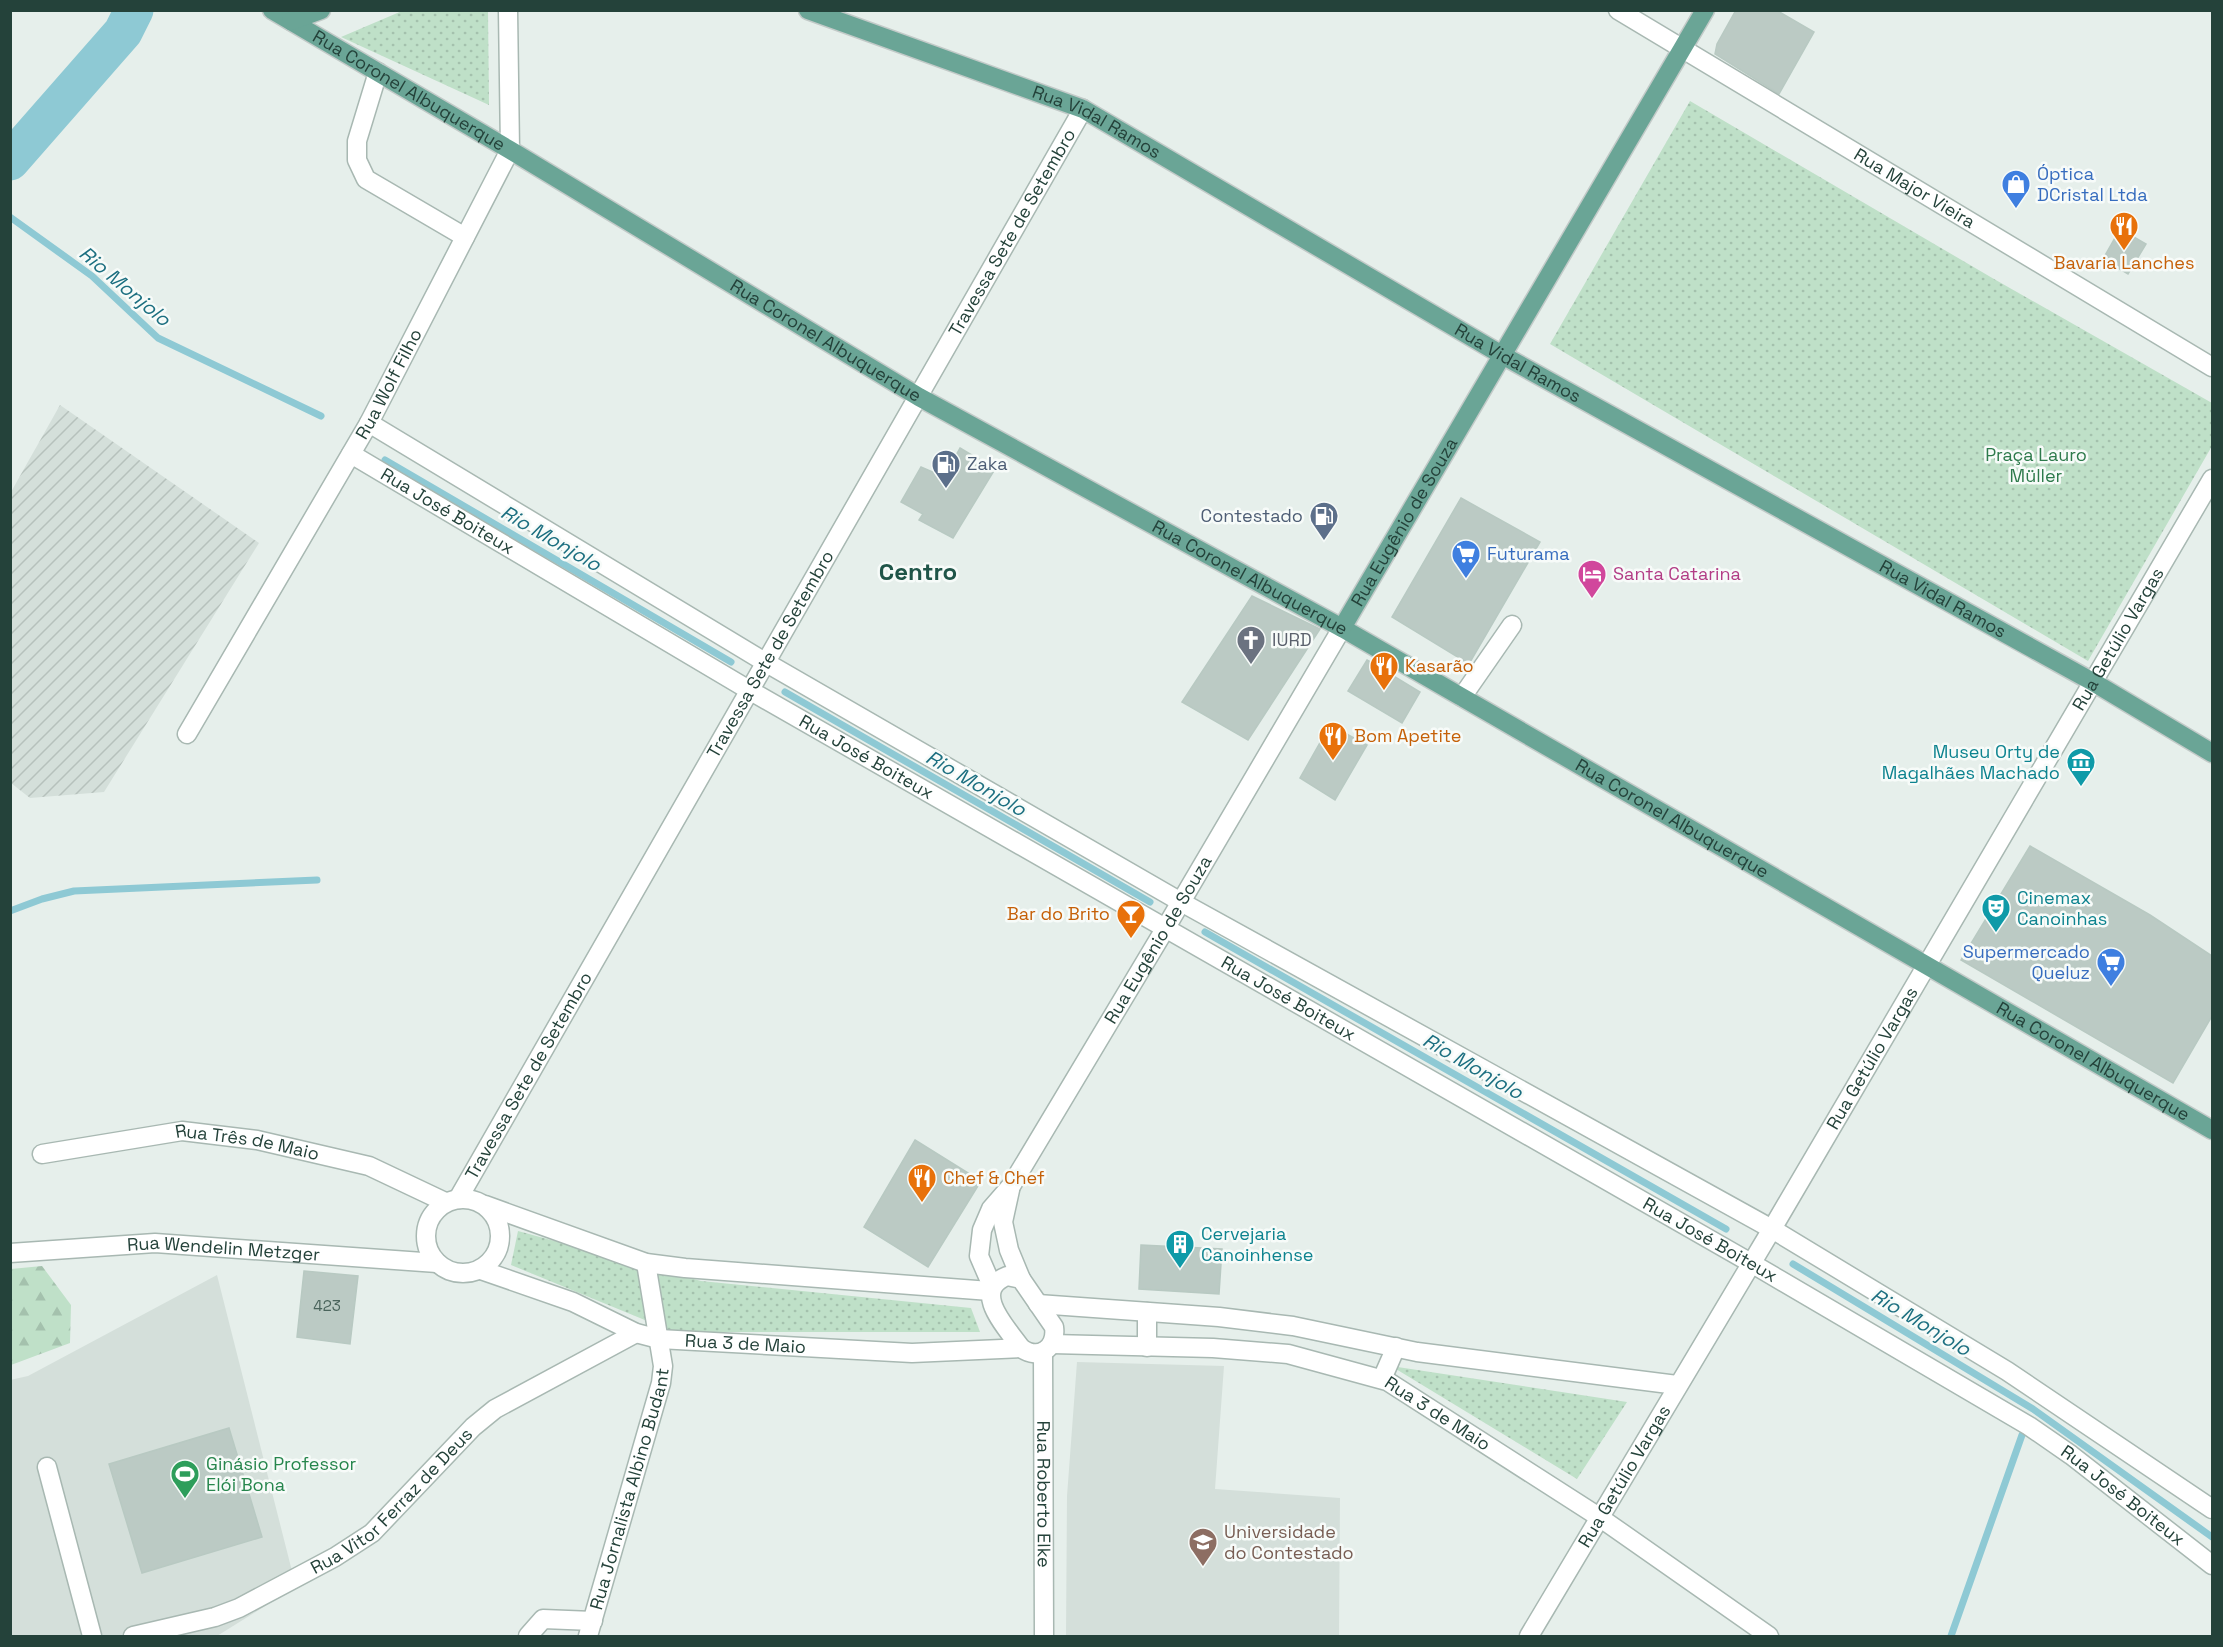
<svg xmlns="http://www.w3.org/2000/svg" width="2223" height="1647" viewBox="0 0 2223 1647" font-family="'Space Grotesk',sans-serif">
<style>
.built{fill:#d4dfda}
.industrial{fill:url(#industrial-furrows)}
.forest{fill:url(#forest-firs)}
.park{fill:url(#park-dots)}
.lines{fill:none;stroke-linecap:round;stroke-linejoin:round}
.stream{stroke:#8ec9d4;stroke-width:7}
.river{stroke:#8ec9d4;stroke-width:39}
.building{fill:#bbcac4;stroke:#b8c9c2;stroke-width:1.5}
.minor-casing{stroke:#a8b8b2;stroke-width:21}
.major-casing{stroke:#c2cac8;stroke-width:21}
.minor{stroke:#fff;stroke-width:18}
.major{stroke:#6aa596;stroke-width:18}
.labels{text-anchor:middle;stroke-width:5;stroke-linejoin:round;paint-order:stroke}
.number-label{font-size:15px;fill:#4a645c}
.street-label{font-size:18px;fill:#24423a;stroke:#f7fbf9}
.shop-label{font-size:18px;fill:#366cbe;stroke:#f7fbf9;text-anchor:start}
.food-label{font-size:18px;fill:#c56008;stroke:#f7fbf9;text-anchor:start}
.park-label{font-size:18px;fill:#2d7a4b;stroke:#f7fbf9}
.service-label{font-size:18px;fill:#4e5e75;stroke:#f7fbf9;text-anchor:start}
.hotel-label{font-size:18px;fill:#b23c85;stroke:#f7fbf9;text-anchor:start}
.worship-label{font-size:18px;fill:#5b616d;stroke:#f7fbf9;text-anchor:start}
.culture-label{font-size:18px;fill:#0d838f;stroke:#f7fbf9;text-anchor:start}
.leisure-label{font-size:18px;fill:#27864d;stroke:#f7fbf9;text-anchor:start}
.education-label{font-size:18px;fill:#785e54;stroke:#f7fbf9;text-anchor:start}
.water-label{font-size:20px;font-style:italic;fill:#1c6f80;stroke:#f7fbf9}
.district-label{font-size:24px;font-weight:bold;fill:#1f5548;stroke:#f7fbf9}
</style>
<defs>
<pattern id="industrial-furrows" width="10" height="10" patternUnits="userSpaceOnUse" patternTransform="scale(1.5)"><rect width="10" height="10" fill="#d4dfda"/><path d="M-1 1l2-2M0 10L10 0M9 11l2-2" fill="none" stroke="#b6c1bc"/></pattern>
<pattern id="forest-firs" width="22" height="20" patternUnits="userSpaceOnUse" patternTransform="scale(1.5)"><rect width="22" height="20" fill="#bfe0c8"/><path d="M5 1l3.5 6h-7zM16 11l3.5 6h-7z" fill="#a4c1ad"/></pattern>
<pattern id="park-dots" width="8" height="8" patternUnits="userSpaceOnUse" patternTransform="scale(1.5)"><rect width="8" height="8" fill="#bfe0c8"/><path d="M2 2h.1M6 6h.1" fill="none" stroke="#a4c1ad" stroke-width="1.8" stroke-linecap="round"/></pattern>
</defs>
<rect width="100%" height="100%" fill="#e6efeb"/>
<path class="built" d="M217 1275 296 1587 217 1636H11L10 1380 28 1376Z
M1077 1362 1224 1366 1215 1489 1340 1498 1339 1636H1066L1067 1496Z"/>
<path class="industrial" d="M60 405 259 543 104 792 30 798 11 783V492Z"/>
<path class="forest" d="M42 1266 71 1305 70 1343 11 1365V1269Z"/>
<path class="park" d="M402 11H488L489 105 341 37Z
M1690 101 1994 279 2212 403V446L2088 661 1550 344Z
M518 1231 701 1281 971 1308 980 1332H674L511 1265Z
M1391 1366 1627 1402 1577 1479Z"/>
<g class="lines">
<path class="stream" d="M10 217 92 276 158 338 321 416
M385 460 731 662
M785 692 1150 902
M10 911 42 899 74 891 317 880
M1205 932 1726 1229
M1793 1264 2033 1409 2212 1537
M1951 1636 2022 1435"/>
<path class="river" d="M10 161 123 32 134 10"/>
</g>
<path class="building" d="M1736 10H1776L1814 32 1779 94 1715 54 1717 44Z
M2120 229 2146 244 2128 274 2103 259Z
M960 448 995 469 953 538 919 520 923 514 901 502 921 467 944 477Z
M1461 498 1540 542 1469 664 1392 617Z
M1252 596 1320 629 1248 740 1182 702Z
M1367 660 1420 692 1402 723 1348 691Z
M1330 725 1367 745 1335 800 1300 778Z
M2030 846 2150 915 2212 956V1016L2173 1083 1961 960Z
M915 1140 981 1181 928 1267 864 1227Z
M1141 1245 1222 1249 1219 1294 1139 1289Z
M304 1271 358 1276 350 1344 297 1337Z
M229 1428 262 1537 142 1573 109 1464Z"/>
<g class="lines">
<g class="minor-casing">
<g id="minor">
<path id="s1" d="M1618 10 2212 367"/>
<path d="M378 72 357 141V160L366 179 465 237"/>
<path d="M369 423 765 662 1181 902 1772 1229 2007 1371 2212 1509"/>
<path id="s2" d="M351 454 749 690 1751 1263 2029 1426 2071 1455 2212 1565"/>
<path d="M1462 697 1512 625"/>
<path id="s3" d="M187 734 369 423 510 150 508 10"/>
<path id="s4" d="M42 1154 182 1131 257 1140 369 1166 445 1202"/>
<path d="M1010 1190 1003 1222 1009 1250 1021 1279"/>
<circle cx="463" cy="1236" r="37"/>
<path id="s5" d="M458 1199 1083 109"/>
<path d="M485 1205 646 1263 685 1268 990 1291"/>
<path id="s6" d="M10 1253 155 1243 437 1263"/>
<path id="s7" d="M481 1270 573 1302 636 1333 659 1339 912 1353 1021 1348"/>
<path d="M1007 1276 1021 1279 1054 1327C1057 1348 1039 1361 1021 1348 1007 1328 970 1291 1007 1276Z"/>
<path id="s8" d="M992 1286 979 1256 982 1230 991 1209 1011 1186 1165 929 1342 628"/>
<path d="M1038 1304 1219 1317 1293 1326 1417 1352 1677 1385"/>
<path id="s9" d="M1052 1344 1213 1348 1288 1354 1387 1381 1599 1517 1769 1636"/>
<path d="M1147 1347V1312"/>
<path id="s10" d="M1043 1352 1044 1636"/>
<path d="M1382 1379 1396 1347"/>
<path d="M47 1467 92 1636"/>
<path id="s11" d="M133 1636 215 1617 239 1608 335 1557 372 1533 473 1427 495 1409 636 1333"/>
<path d="M528 1636 543 1619 593 1621"/>
<path id="s12" d="M588 1636 661 1383 663 1366 646 1263"/>
<path id="s13" d="M1529 1636 1772 1229 2212 479"/>
</g>
</g>
<g class="major-casing">
<g id="major">
<path id="s14" d="M272 10 510 150 919 397 1342 628 2212 1130"/>
<path id="s15" d="M808 10 1083 109 1502 355 2093 682 2212 753"/>
<path d="M291 21 321 10"/>
<path id="s16" d="M1342 628 1705 10"/>
</g>
</g>
<use href="#minor" class="minor"/>
<use href="#major" class="major"/>
</g>
<defs>
<g id="shop-pin" transform="scale(1.5)"><path d="M0 17L-7.5 6A9.5 9.5 0 1 1 7.5 6Z" fill="#3f7fe0" stroke="#f7fbf9"/><path d="M-5-2.5h2.3a2.7 3.5 0 0 1 5.4 0H5L5.5 6h-11ZM-1.5-2.5h3a1.5 2.3 0 0 0-3 0Z" fill="#fff"/></g>
<g id="restaurant-pin" transform="scale(1.5)"><path d="M0 17L-7.5 6A9.5 9.5 0 1 1 7.5 6Z" fill="#e8710a" stroke="#f7fbf9"/><path d="M-5-6h1v4h1v-4h1v4h1v-4h1v5L-1.5 .5V6h-2V.5L-5-1ZM5-6V6H3V1.5H1.5Q1.5-4 5-6Z" fill="#fff"/></g>
<g id="fuel-pin" transform="scale(1.5)"><path d="M0 17L-7.5 6A9.5 9.5 0 1 1 7.5 6Z" fill="#5c6f8a" stroke="#f7fbf9"/><path d="M-5.5-6h7V0h2V4h1.3V-2.5L3-4.5l.8-.8L6-3V5H2.5V1h-1V6h-7ZM-4.2-4.7v3.2H.2V-4.7Z" fill="#fff"/></g>
<g id="supermarket-pin" transform="scale(1.5)"><path d="M0 17L-7.5 6A9.5 9.5 0 1 1 7.5 6Z" fill="#3f7fe0" stroke="#f7fbf9"/><path d="M-6-5.5h2.5l.6 2H6L4.5 2H-2.5L-4.4-4H-6ZM-1.5 3.2a1.3 1.3 0 1 0 .1 0ZM3 3.2a1.3 1.3 0 1 0 .1 0Z" fill="#fff"/></g>
<g id="hotel-pin" transform="scale(1.5)"><path d="M0 17L-7.5 6A9.5 9.5 0 1 1 7.5 6Z" fill="#d1479c" stroke="#f7fbf9"/><path d="M-6-4.5h1.5V1H6V5H4.5V3h-9V5H-6ZM-4 0a1.8 1.8 0 1 1 3.6 0ZM.5 0V-2.5h3Q6-2.5 6 0Z" fill="#fff"/></g>
<g id="church-pin" transform="scale(1.5)"><path d="M0 17L-7.5 6A9.5 9.5 0 1 1 7.5 6Z" fill="#6b7280" stroke="#f7fbf9"/><path d="M-1.2-6h2.4v3.5h3.3v2.4h-3.3V6h-2.4V-.1h-3.3v-2.4h3.3Z" fill="#fff"/></g>
<g id="museum-pin" transform="scale(1.5)"><path d="M0 17L-7.5 6A9.5 9.5 0 1 1 7.5 6Z" fill="#0f9aa8" stroke="#f7fbf9"/><path d="M0-6L6-3V-2H-6V-3ZM-5-1h2V3h-2ZM-1-1h2V3h-2ZM3-1h2V3H3ZM-6 4H6V6H-6Z" fill="#fff"/></g>
<g id="theatre-pin" transform="scale(1.5)"><path d="M0 17L-7.5 6A9.5 9.5 0 1 1 7.5 6Z" fill="#0f9aa8" stroke="#f7fbf9"/><path d="M-5-5.5Q0-4 5-5.5V0Q5 5 0 6Q-5 5-5 0ZM-3.3-2.5H-1v1.5H-3.3ZM1-2.5H3.3v1.5H1ZM-2.8 1Q0 5.5 2.8 1Z" fill="#fff"/></g>
<g id="bar-pin" transform="scale(1.5)"><path d="M0 17L-7.5 6A9.5 9.5 0 1 1 7.5 6Z" fill="#e8710a" stroke="#f7fbf9"/><path d="M-6-5H6L.8 .8V4.5H3.5V6h-7V4.5H-.8V.8Z" fill="#fff"/></g>
<g id="building-pin" transform="scale(1.5)"><path d="M0 17L-7.5 6A9.5 9.5 0 1 1 7.5 6Z" fill="#0f9aa8" stroke="#f7fbf9"/><path d="M-4-6H4V6H1V3H-1V6H-4ZM-2.5-4.3h1.7v1.8h-1.7ZM.8-4.3h1.7v1.8H.8ZM-2.5-1h1.7V.8h-1.7ZM.8-1h1.7V.8H.8Z" fill="#fff"/></g>
<g id="stadium-pin" transform="scale(1.5)"><path d="M0 17L-7.5 6A9.5 9.5 0 1 1 7.5 6Z" fill="#2e9e5b" stroke="#f7fbf9"/><path d="M0-5a6.5 5 0 1 0 0 10a6.5 5 0 1 0 0-10ZM-3.5-1.8h7v3.6h-7Z" fill="#fff"/></g>
<g id="university-pin" transform="scale(1.5)"><path d="M0 17L-7.5 6A9.5 9.5 0 1 1 7.5 6Z" fill="#8d6e63" stroke="#f7fbf9"/><path d="M0-5L7-2L0 1L-7-2ZM-4 1L0 2.5L4 1V4Q0 6-4 4Z" fill="#fff"/></g>
</defs>
<g fill-rule="evenodd">
<use href="#shop-pin" x="2016" y="184"/>
<use href="#restaurant-pin" x="2124" y="226"/>
<use href="#fuel-pin" x="946" y="464"/>
<use href="#fuel-pin" x="1324" y="516"/>
<use href="#supermarket-pin" x="1466" y="554"/>
<use href="#hotel-pin" x="1592" y="574"/>
<use href="#church-pin" x="1251" y="640"/>
<use href="#restaurant-pin" x="1384" y="666"/>
<use href="#restaurant-pin" x="1333" y="736"/>
<use href="#museum-pin" x="2081" y="762"/>
<use href="#theatre-pin" x="1996" y="908"/>
<use href="#bar-pin" x="1131" y="914"/>
<use href="#supermarket-pin" x="2111" y="962"/>
<use href="#restaurant-pin" x="922" y="1178"/>
<use href="#building-pin" x="1180" y="1244"/>
<use href="#stadium-pin" x="185" y="1474"/>
<use href="#university-pin" x="1203" y="1542"/>
</g>
<g class="labels">
<g class="number-label">
<text x="327" y="1311">423</text>
</g>
<g class="street-label">
<text dy="6" stroke="none"><textPath href="#s14" startOffset="159">Rua Coronel Albuquerque</textPath></text>
<text dy="6" stroke="none"><textPath href="#s15" startOffset="310">Rua Vidal Ramos</textPath></text>
<text dy="6" stroke="none"><textPath href="#s1" startOffset="346">Rua Major Vieira</textPath></text>
<text dy="6" stroke="none"><textPath href="#s5" startOffset="1114">Travessa Sete de Setembro</textPath></text>
<text dy="6" stroke="none"><textPath href="#s14" startOffset="645">Rua Coronel Albuquerque</textPath></text>
<text dy="6" stroke="none"><textPath href="#s15" startOffset="796">Rua Vidal Ramos</textPath></text>
<text dy="6" stroke="none"><textPath href="#s3" startOffset="404">Rua Wolf Filho</textPath></text>
<text dy="6" stroke="none"><textPath href="#s2" startOffset="112">Rua José Boiteux</textPath></text>
<text dy="6" stroke="none"><textPath href="#s16" startOffset="123">Rua Eugênio de Souza</textPath></text>
<text dy="6" stroke="none"><textPath href="#s14" startOffset="1131">Rua Coronel Albuquerque</textPath></text>
<text dy="6" stroke="none"><textPath href="#s15" startOffset="1282">Rua Vidal Ramos</textPath></text>
<text dy="6" stroke="none"><textPath href="#s13" startOffset="1158">Rua Getúlio Vargas</textPath></text>
<text dy="6" stroke="none"><textPath href="#s5" startOffset="628">Travessa Sete de Setembro</textPath></text>
<text dy="6" stroke="none"><textPath href="#s2" startOffset="598">Rua José Boiteux</textPath></text>
<text dy="6" stroke="none"><textPath href="#s14" startOffset="1617">Rua Coronel Albuquerque</textPath></text>
<text dy="6" stroke="none"><textPath href="#s8" startOffset="399">Rua Eugênio de Souza</textPath></text>
<text dy="6" stroke="none"><textPath href="#s2" startOffset="1084">Rua José Boiteux</textPath></text>
<text dy="6" stroke="none"><textPath href="#s13" startOffset="672">Rua Getúlio Vargas</textPath></text>
<text dy="6" stroke="none"><textPath href="#s14" startOffset="2103">Rua Coronel Albuquerque</textPath></text>
<text dy="6" stroke="none"><textPath href="#s5" startOffset="142">Travessa Sete de Setembro</textPath></text>
<text dy="6" stroke="none"><textPath href="#s4" startOffset="208">Rua Três de Maio</textPath></text>
<text dy="6" stroke="none"><textPath href="#s2" startOffset="1570">Rua José Boiteux</textPath></text>
<text dy="6" stroke="none"><textPath href="#s6" startOffset="214">Rua Wendelin Metzger</textPath></text>
<text dy="6" stroke="none"><textPath href="#s7" startOffset="278">Rua 3 de Maio</textPath></text>
<text dy="6" stroke="none"><textPath href="#s9" startOffset="399">Rua 3 de Maio</textPath></text>
<text dy="6" stroke="none"><textPath href="#s13" startOffset="186">Rua Getúlio Vargas</textPath></text>
<text dy="6" stroke="none"><textPath href="#s12" startOffset="153">Rua Jornalista Albino Budant</textPath></text>
<text dy="6" stroke="none"><textPath href="#s10" startOffset="142">Rua Roberto Elke</textPath></text>
<text dy="6" stroke="none"><textPath href="#s2" startOffset="2056">Rua José Boiteux</textPath></text>
<text dy="6" stroke="none"><textPath href="#s11" startOffset="298">Rua Vitor Ferraz de Deus</textPath></text>
</g>
<g class="shop-label">
<text x="2037" y="180">Óptica<tspan x="2037" dy="21">DCristal Ltda</tspan></text>
<text x="1487" y="560">Futurama</text>
<text x="2090" y="958" text-anchor="end">Supermercado<tspan x="2090" dy="21">Queluz</tspan></text>
</g>
<g class="food-label">
<text x="2124" y="269" text-anchor="middle">Bavaria Lanches</text>
<text x="1405" y="672">Kasarão</text>
<text x="1354" y="742">Bom Apetite</text>
<text x="1110" y="920" text-anchor="end">Bar do Brito</text>
<text x="943" y="1184">Chef &amp; Chef</text>
</g>
<g class="park-label">
<text x="2036" y="461">Praça Lauro<tspan x="2036" dy="21">Müller</tspan></text>
</g>
<g class="service-label">
<text x="967" y="470">Zaka</text>
<text x="1303" y="522" text-anchor="end">Contestado</text>
</g>
<g class="hotel-label">
<text x="1613" y="580">Santa Catarina</text>
</g>
<g class="worship-label">
<text x="1272" y="646">IURD</text>
</g>
<g class="culture-label">
<text x="2060" y="758" text-anchor="end">Museu Orty de<tspan x="2060" dy="21">Magalhães Machado</tspan></text>
<text x="2017" y="904">Cinemax<tspan x="2017" dy="21">Canoinhas</tspan></text>
<text x="1201" y="1240">Cervejaria<tspan x="1201" dy="21">Canoinhense</tspan></text>
</g>
<g class="leisure-label">
<text x="206" y="1470">Ginásio Professor<tspan x="206" dy="21">Elói Bona</tspan></text>
</g>
<g class="education-label">
<text x="1224" y="1538">Universidade<tspan x="1224" dy="21">do Contestado</tspan></text>
</g>
<g class="water-label">
<text transform="translate(125 286) rotate(40)" y="7">Rio Monjolo</text>
<text transform="translate(551 538) rotate(30)" y="7">Rio Monjolo</text>
<text transform="translate(976 783) rotate(30)" y="7">Rio Monjolo</text>
<text transform="translate(1473 1066) rotate(30)" y="7">Rio Monjolo</text>
<text transform="translate(1921 1322) rotate(31)" y="7">Rio Monjolo</text>
</g>
<g class="district-label">
<text x="918" y="580">Centro</text>
</g>
</g>
<rect width="2223" height="1647" fill="none" stroke="#24423a" stroke-width="24"/>
</svg>
